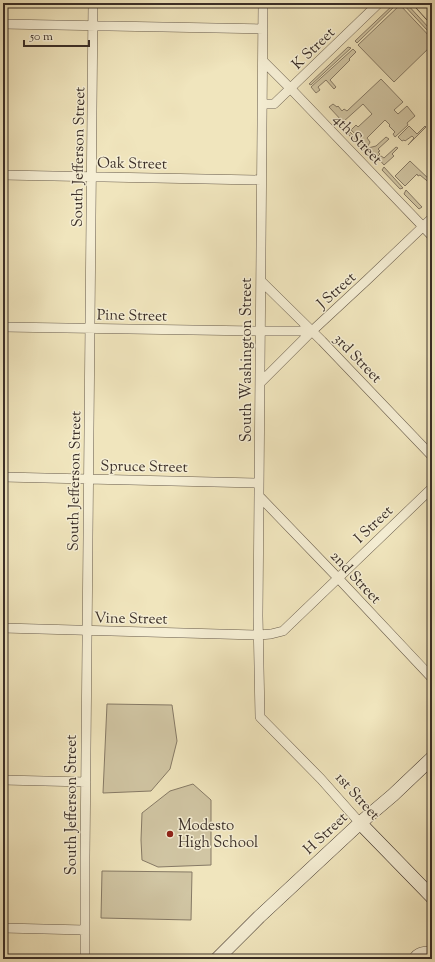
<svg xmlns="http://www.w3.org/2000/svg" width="435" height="962" viewBox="0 0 435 962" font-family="'Sorts Mill Goudy',serif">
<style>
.green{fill:#d1c6a4;stroke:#867a66}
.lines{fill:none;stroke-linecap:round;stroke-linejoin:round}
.street-casing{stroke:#685c4c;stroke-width:10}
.secondary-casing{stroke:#3a2e27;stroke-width:14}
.primary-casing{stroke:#3a2e27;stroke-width:16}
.street{stroke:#f5eed4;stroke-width:9}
.secondary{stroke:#f5eed4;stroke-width:13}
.primary{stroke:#f0e5bd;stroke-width:15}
.poi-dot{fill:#8f2418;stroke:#f5eed4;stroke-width:1.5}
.labels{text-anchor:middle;stroke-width:3;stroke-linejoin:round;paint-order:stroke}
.street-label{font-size:15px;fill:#3a2e27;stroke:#f5eed4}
.poi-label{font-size:15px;fill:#3a2e27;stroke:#f5eed4;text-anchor:start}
</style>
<rect width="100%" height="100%" fill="#f0e5bd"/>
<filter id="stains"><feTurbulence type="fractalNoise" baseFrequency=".005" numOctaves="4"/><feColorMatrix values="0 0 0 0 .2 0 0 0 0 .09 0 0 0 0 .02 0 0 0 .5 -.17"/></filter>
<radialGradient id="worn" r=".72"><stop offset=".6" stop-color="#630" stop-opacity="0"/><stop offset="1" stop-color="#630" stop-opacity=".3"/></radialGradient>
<path class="green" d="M395 3H398L357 43 355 41Z
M402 3H406L429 28 427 30Z
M400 5 432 39V45L394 82 358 45Z
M348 47 351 48 311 85 309 84Z
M353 49 356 52 349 59 350 60 330 80 336 87 334 89 326 80 318 87 320 90 316 93 311 87Z
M381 79 403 102 394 110 398 114 407 106 415 116 407 123 408 125 395 137 393 134 395 132 389 126 390 125 385 120 367 138 370 142 368 146 351 130 356 125 358 127 372 114 363 104 343 122 329 107 333 104 337 107 338 106 342 111 344 109 347 111Z
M409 126 417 134 425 126 426 127 408 145 414 138 412 136 405 141 404 140 402 141 398 137Z
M350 132 366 148 363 150 348 134Z
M386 137 389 139 378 149 380 151 378 152 380 154 377 157 368 148 376 146Z
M396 147 398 148 392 154 394 156 384 165 378 158 381 156 384 158Z
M410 161 432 182V185L420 175 418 176 417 174 405 186 395 176Z
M384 167 403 188 400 189 382 170Z
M406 190 422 207 419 209 404 194Z
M107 704 172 705 177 741 170 769 151 791 103 793Z
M193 784 211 800V865L158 867 142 860 141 840 142 813 170 791Z
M102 871 192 872 191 920 101 918Z"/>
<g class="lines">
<g class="street-casing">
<path id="street" d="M263 3 258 616 260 717 321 779 360 823
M3 24 263 29
M263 61 291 89 432 236
M263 104H274L379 3
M3 175 261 180
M261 281 322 341 432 456
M3 327 260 331H312
M260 383 312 331 367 280 432 218
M3 477 259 483
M260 497 338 578 432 678
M3 628 259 635 271 634 283 631 432 488
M3 780 86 782
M3 928 85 930
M85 959V858L93 3
M413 959C417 951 424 951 432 951"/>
</g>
<g class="secondary-casing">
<path id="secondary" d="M360 823 432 897
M217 959 259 917 360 823 393 795 432 758"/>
</g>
<g class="primary-casing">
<path id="primary" d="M422 3 432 14"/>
</g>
<use href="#street" class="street"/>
<use href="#secondary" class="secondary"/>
<use href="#primary" class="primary"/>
</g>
<circle class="poi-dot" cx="170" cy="834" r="4"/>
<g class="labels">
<g class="street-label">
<text transform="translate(313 48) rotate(-44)" y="5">K Street</text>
<text transform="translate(358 139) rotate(46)" y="5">4th Street</text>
<text transform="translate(78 157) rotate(-89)" y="5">South Jefferson Street</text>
<text transform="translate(132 163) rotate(1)" y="5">Oak Street</text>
<text transform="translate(336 290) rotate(-42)" y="5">J Street</text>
<text transform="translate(132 315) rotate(1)" y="5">Pine Street</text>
<text transform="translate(358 358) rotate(46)" y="5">3rd Street</text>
<text transform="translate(246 360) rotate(-90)" y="5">South Washington Street</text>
<text transform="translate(144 466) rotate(1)" y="5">Spruce Street</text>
<text transform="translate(74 481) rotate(-89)" y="5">South Jefferson Street</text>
<text transform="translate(373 524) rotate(-44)" y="5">I Street</text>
<text transform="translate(356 577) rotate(47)" y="5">2nd Street</text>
<text transform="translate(131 618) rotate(1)" y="5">Vine Street</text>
<text transform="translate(358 796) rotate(48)" y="5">1st Street</text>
<text transform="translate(71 805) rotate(-90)" y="5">South Jefferson Street</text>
<text transform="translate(325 833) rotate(-43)" y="5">H Street</text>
</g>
<g class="poi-label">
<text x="178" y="830">Modesto<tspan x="178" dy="17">High School</tspan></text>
</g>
</g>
<rect width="435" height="962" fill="none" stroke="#f0e5bd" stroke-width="16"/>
<rect x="4" y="4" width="427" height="954" fill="none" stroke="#3a2e27" stroke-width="2"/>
<rect x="8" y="8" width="419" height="946" fill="none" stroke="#3a2e27"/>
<path d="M24 40v6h65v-6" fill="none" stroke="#3a2e27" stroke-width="2"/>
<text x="30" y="40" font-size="12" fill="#3a2e27" stroke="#f5eed4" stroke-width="3" paint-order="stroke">50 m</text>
<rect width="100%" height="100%" filter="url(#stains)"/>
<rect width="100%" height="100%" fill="url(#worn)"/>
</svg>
